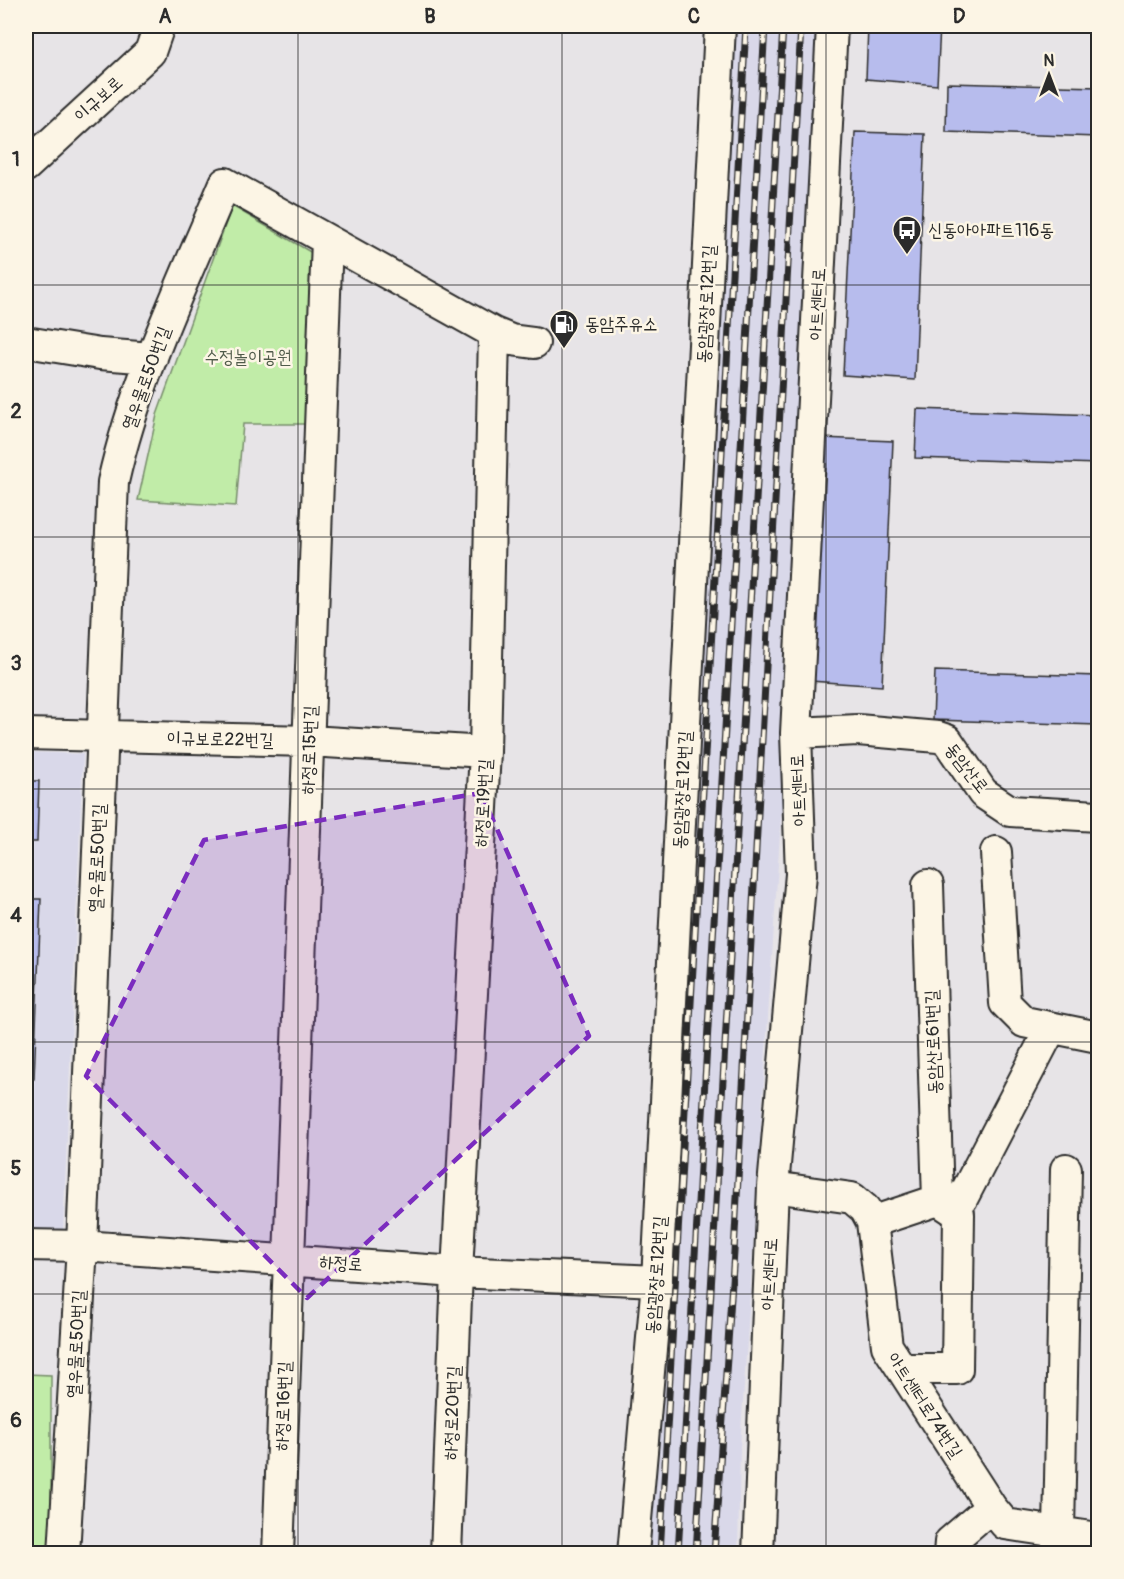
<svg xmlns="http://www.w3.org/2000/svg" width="1124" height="1579" viewBox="0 0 1124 1579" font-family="Pangolin,'Poor Story',sans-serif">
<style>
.built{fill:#d9d8e9}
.green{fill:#c1eca8;stroke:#768c6a;stroke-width:1.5}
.building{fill:#b7bced;stroke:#2b2b2b;stroke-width:1.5}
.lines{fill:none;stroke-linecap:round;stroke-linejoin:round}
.minor-casing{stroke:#2b2b2b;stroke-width:34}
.minor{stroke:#fcf5e5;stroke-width:30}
.rail-casing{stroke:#2b2b2b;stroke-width:7}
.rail{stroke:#fcf5e5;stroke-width:4.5;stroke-dasharray:14;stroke-linecap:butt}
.marked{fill:#7b2cbf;fill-opacity:0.2;stroke:#7b2cbf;stroke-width:4.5;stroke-dasharray:12 8;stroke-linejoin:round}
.grid{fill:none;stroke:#2b2b2b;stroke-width:1.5;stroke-opacity:0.55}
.labels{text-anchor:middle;stroke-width:5;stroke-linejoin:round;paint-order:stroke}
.street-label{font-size:18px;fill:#2b2b2b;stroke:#fcf5e5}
.poi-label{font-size:18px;fill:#2b2b2b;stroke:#fcf5e5;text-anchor:start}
.park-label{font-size:18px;fill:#505b4a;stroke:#fcf5e5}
.neatline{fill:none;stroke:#2b2b2b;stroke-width:2}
.grid-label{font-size:20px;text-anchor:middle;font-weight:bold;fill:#2b2b2b}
</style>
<rect width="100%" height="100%" fill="#e7e4e7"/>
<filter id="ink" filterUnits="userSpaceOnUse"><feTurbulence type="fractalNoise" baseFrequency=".0167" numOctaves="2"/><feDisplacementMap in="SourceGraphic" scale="12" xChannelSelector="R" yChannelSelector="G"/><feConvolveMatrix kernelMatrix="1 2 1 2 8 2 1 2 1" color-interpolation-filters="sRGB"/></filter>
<g filter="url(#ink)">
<path class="built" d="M725 26H819L784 772 740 1448 738 1553 643 1554Z
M26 752 83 754 63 1231 26 1230Z"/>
<path class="green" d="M232 206 319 257 311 424H243L236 506 138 500 157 415Z
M26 1374 51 1375V1553L26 1554Z"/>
<path class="building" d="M868 26H940L937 85 866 79Z
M947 83 1098 87V137L946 132Z
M855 132 925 134 915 380 843 375Z
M917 409 1098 415V464L915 458Z
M822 438 893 441 882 686 810 681Z
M935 671 1098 676V725L933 720Z
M26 781H39L37 842H26Z
M26 899H41L34 1079H26Z"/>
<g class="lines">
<g class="minor-casing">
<path id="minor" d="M26 166 150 52 159 26
M26 342 100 354 152 358
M796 733 858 730 938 737 947 740 983 793 1010 811 1098 816
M26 734 310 741 485 752
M996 852 1005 1003 1024 1022 1098 1037
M1066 1169 1059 1532 1066 1549
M773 1187 852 1198 865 1209 872 1222 887 1346 991 1507 1005 1524 1098 1538
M872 1222 938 1200 962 1199 1051 1028
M26 1245 82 1246 457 1272 657 1281
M902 1369H957L959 1214 938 1200 928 885
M64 1554 82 1246 113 482C136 379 184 281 225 183L494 333 511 340 534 343
M278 1554 327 240
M446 1554 457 1272 485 752 494 333
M633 1554 657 1281 720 26
M758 1554 773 1187 801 874 796 733 832 26
M949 1554 950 1542 991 1507"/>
</g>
<use href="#minor" class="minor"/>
<g class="rail-casing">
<path id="rail" d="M660 1554 746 26
M678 1554 765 26
M696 1554 783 26
M714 1554 734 1252 801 26"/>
</g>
<use href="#rail" class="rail"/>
</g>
</g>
<path class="marked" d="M481 793 589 1036 307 1298 86 1076 204 840Z"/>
<path class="grid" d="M298 26V1554M562 26V1554M826 26V1554M26 285H1098M26 537H1098M26 789H1098M26 1042H1098M26 1294H1098"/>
<defs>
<g id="bus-pin" transform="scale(1.5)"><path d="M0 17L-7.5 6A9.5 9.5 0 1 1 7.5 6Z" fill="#2b2b2b" stroke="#fcf5e5"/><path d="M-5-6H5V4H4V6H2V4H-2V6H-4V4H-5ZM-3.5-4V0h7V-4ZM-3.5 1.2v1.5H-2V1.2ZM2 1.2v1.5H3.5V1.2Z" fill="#fff"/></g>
<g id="fuel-pin" transform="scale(1.5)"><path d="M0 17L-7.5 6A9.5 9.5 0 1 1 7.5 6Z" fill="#2b2b2b" stroke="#fcf5e5"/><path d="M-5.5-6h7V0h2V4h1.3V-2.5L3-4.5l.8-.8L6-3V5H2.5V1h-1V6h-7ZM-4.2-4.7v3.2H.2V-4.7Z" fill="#fff"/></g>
</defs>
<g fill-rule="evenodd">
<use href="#bus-pin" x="907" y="230"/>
<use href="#fuel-pin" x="564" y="324"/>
</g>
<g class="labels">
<g class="street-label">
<text transform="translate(98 99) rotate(-42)" y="6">이규보로</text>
<text transform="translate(706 304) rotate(-87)" y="6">동암광장로12번길</text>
<text transform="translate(817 304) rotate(-87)" y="6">아트센터로</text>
<text transform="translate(146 378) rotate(-70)" y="6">열우물로50번길</text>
<text transform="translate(220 739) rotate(1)" y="6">이규보로22번길</text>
<text transform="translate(309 750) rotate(-88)" y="6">하정로15번길</text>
<text transform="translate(967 768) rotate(52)" y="6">동암산로</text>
<text transform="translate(682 790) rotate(-87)" y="6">동암광장로12번길</text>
<text transform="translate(798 790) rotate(-92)" y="6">아트센터로</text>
<text transform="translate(483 803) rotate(-87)" y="6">하정로19번길</text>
<text transform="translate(97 858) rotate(-88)" y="6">열우물로50번길</text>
<text transform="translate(933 1042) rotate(-92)" y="6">동암산로61번길</text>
<text transform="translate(341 1263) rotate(4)" y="6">하정로</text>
<text transform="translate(769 1274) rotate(-87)" y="6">아트센터로</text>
<text transform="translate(656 1275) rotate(-86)" y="6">동암광장로12번길</text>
<text transform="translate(76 1344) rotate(-87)" y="6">열우물로50번길</text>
<text transform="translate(925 1405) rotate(57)" y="6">아트센터로74번길</text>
<text transform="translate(283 1406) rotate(-88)" y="6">하정로16번길</text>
<text transform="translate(452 1413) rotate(-88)" y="6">하정로20번길</text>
</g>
<g class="poi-label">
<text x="928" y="236">신동아아파트116동</text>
<text x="585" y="330">동암주유소</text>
</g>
<g class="park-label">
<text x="248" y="363">수정놀이공원</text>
</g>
</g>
<rect width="1124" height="1579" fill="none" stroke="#fcf5e5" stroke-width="66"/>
<g transform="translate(1049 75)" stroke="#fcf5e5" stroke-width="4.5" paint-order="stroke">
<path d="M0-4.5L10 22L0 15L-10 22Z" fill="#2b2b2b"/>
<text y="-9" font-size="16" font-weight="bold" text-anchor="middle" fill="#2b2b2b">N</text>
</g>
<rect x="33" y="33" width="1058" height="1513" class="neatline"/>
<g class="grid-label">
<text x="165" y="23">A</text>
<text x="430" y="23">B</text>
<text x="694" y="23">C</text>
<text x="959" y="23">D</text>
<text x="16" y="166">1</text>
<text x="16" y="418">2</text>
<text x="16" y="670">3</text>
<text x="16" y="922">4</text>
<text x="16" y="1175">5</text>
<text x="16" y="1427">6</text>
</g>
</svg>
